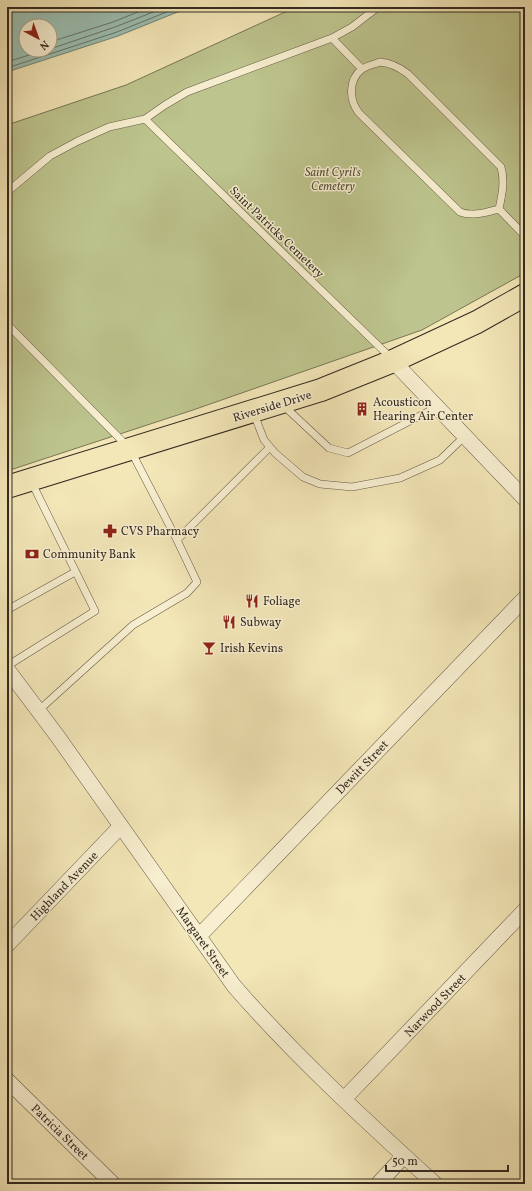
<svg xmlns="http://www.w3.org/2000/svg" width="532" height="1191" viewBox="0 0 532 1191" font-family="Vollkorn,serif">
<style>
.green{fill:#bdc48d;stroke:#787758}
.water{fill:#9bbfb2;stroke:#728378;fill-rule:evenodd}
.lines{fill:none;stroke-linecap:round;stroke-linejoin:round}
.shore{stroke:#68746a;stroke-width:1}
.service-casing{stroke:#645947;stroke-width:8}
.minor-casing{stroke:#645947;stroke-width:16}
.primary-casing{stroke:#342a22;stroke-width:24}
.service{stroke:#f7efd0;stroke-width:7}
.minor{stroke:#f7efd0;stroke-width:15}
.primary{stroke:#f3e6b7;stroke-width:22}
.labels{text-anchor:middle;stroke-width:3;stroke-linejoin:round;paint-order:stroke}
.park-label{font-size:12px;font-style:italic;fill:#56503d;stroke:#f7efd0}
.street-label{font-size:12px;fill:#342a22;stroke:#f7efd0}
.poi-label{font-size:12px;fill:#342a22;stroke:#f7efd0;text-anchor:start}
</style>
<rect width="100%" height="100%" fill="#f3e6b7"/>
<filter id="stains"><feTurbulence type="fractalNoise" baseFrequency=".005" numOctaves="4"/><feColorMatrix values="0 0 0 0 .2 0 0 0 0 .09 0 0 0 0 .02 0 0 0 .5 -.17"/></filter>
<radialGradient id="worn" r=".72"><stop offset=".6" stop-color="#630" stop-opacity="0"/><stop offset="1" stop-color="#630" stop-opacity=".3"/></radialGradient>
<path class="green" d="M296 7H525V273L422 330 193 410 7 471V125L126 85Z"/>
<path class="water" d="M7 7H190L118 36 7 72ZM26 26H50V50H26Z"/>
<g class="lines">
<path class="shore" d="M50 42 113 22 150 7
M50 49 115 27 166 7
M7 62 45 50
M7 68 117 32 179 7"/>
<g class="service-casing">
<path id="service" d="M332 38 362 69
M380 62C391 63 399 67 408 74L501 167C505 181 502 195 499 209 487 212 472 217 460 212L359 113C349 100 348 80 362 69 367 66 375 64 380 62Z
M145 119 392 359
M7 192 50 156 78 141 109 127 145 119 165 105 187 92 332 38 352 27 378 7
M499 209 525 236
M7 324 130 449 177 540 270 447
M284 406 329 448 348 453 437 407
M254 414 264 440 275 453 303 477 320 484 352 487 400 478 440 460 465 436
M7 610 75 572
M7 666 95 611 31 481
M38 711 133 625 187 593 197 582 177 540"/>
</g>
<g class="minor-casing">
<path id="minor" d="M393 361 525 499
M7 669 58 737 234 986C296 1057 366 1121 435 1184
M199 936 525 598
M7 945 120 827
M7 1080 113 1184
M344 1099 525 910
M378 1184 404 1156"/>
</g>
<g class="primary-casing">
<path id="primary" d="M7 487 321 390 393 361 477 322 525 295"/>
</g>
<use href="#service" class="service"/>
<use href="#minor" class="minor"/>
<use href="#primary" class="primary"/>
</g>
<defs>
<g id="building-bare" transform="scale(1.08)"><path d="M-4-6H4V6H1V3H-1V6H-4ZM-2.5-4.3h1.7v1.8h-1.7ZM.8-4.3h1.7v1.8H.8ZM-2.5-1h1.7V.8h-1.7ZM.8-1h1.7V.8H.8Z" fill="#8f2418" stroke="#f7efd0" stroke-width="2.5" paint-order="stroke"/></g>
<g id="pharmacy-bare" transform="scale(1.08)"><path d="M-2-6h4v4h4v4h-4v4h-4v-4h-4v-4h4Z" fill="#8f2418" stroke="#f7efd0" stroke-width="2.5" paint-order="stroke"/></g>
<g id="bank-bare" transform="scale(1.08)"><path d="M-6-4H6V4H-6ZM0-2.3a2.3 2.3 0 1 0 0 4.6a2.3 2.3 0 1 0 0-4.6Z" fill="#8f2418" stroke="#f7efd0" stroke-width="2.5" paint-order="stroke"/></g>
<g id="restaurant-bare" transform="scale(1.08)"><path d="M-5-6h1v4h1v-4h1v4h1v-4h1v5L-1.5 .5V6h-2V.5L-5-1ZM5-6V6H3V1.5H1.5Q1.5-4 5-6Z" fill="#8f2418" stroke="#f7efd0" stroke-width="2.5" paint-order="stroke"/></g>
<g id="bar-bare" transform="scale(1.08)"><path d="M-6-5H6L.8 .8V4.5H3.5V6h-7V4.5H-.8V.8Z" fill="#8f2418" stroke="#f7efd0" stroke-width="2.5" paint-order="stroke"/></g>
</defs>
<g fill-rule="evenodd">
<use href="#building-bare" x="362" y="409"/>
<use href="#pharmacy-bare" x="110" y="531"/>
<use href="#bank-bare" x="32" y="554"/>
<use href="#restaurant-bare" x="252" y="601"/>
<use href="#restaurant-bare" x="229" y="622"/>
<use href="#bar-bare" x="209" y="648"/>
</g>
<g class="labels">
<g class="park-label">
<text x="333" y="176">Saint Cyril's<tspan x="333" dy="14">Cemetery</tspan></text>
</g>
<g class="street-label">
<text transform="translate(277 232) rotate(44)" y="4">Saint Patricks Cemetery</text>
<text transform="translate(272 406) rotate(-17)" y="4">Riverside Drive</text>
<text transform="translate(362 767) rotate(-46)" y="4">Dewitt Street</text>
<text transform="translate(64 886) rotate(-46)" y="4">Highland Avenue</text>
<text transform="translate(203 942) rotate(55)" y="4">Margaret Street</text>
<text transform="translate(435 1005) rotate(-46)" y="4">Narwood Street</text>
<text transform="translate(60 1132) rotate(44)" y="4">Patricia Street</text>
</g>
<g class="poi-label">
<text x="373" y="406">Acousticon<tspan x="373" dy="14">Hearing Air Center</tspan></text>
<text x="121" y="535">CVS Pharmacy</text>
<text x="43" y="558">Community Bank</text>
<text x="263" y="605">Foliage</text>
<text x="240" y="626">Subway</text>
<text x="220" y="652">Irish Kevins</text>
</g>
</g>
<rect width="532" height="1191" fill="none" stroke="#f3e6b7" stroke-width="24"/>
<rect x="8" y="8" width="516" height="1175" fill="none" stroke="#342a22" stroke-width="2"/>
<rect x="12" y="12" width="508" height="1167" fill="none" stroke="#342a22"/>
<g transform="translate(38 38) rotate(139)"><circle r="19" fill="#f7efd0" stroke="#a9a08a"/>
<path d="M0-3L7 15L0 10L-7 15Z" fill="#8f2418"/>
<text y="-6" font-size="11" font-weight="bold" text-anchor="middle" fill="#342a22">N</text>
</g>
<path d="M386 1165v6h122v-6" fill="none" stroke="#342a22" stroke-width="2"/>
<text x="392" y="1165" font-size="12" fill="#342a22" stroke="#f7efd0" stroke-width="3" paint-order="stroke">50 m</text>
<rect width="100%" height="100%" filter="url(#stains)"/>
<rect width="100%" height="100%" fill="url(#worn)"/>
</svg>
